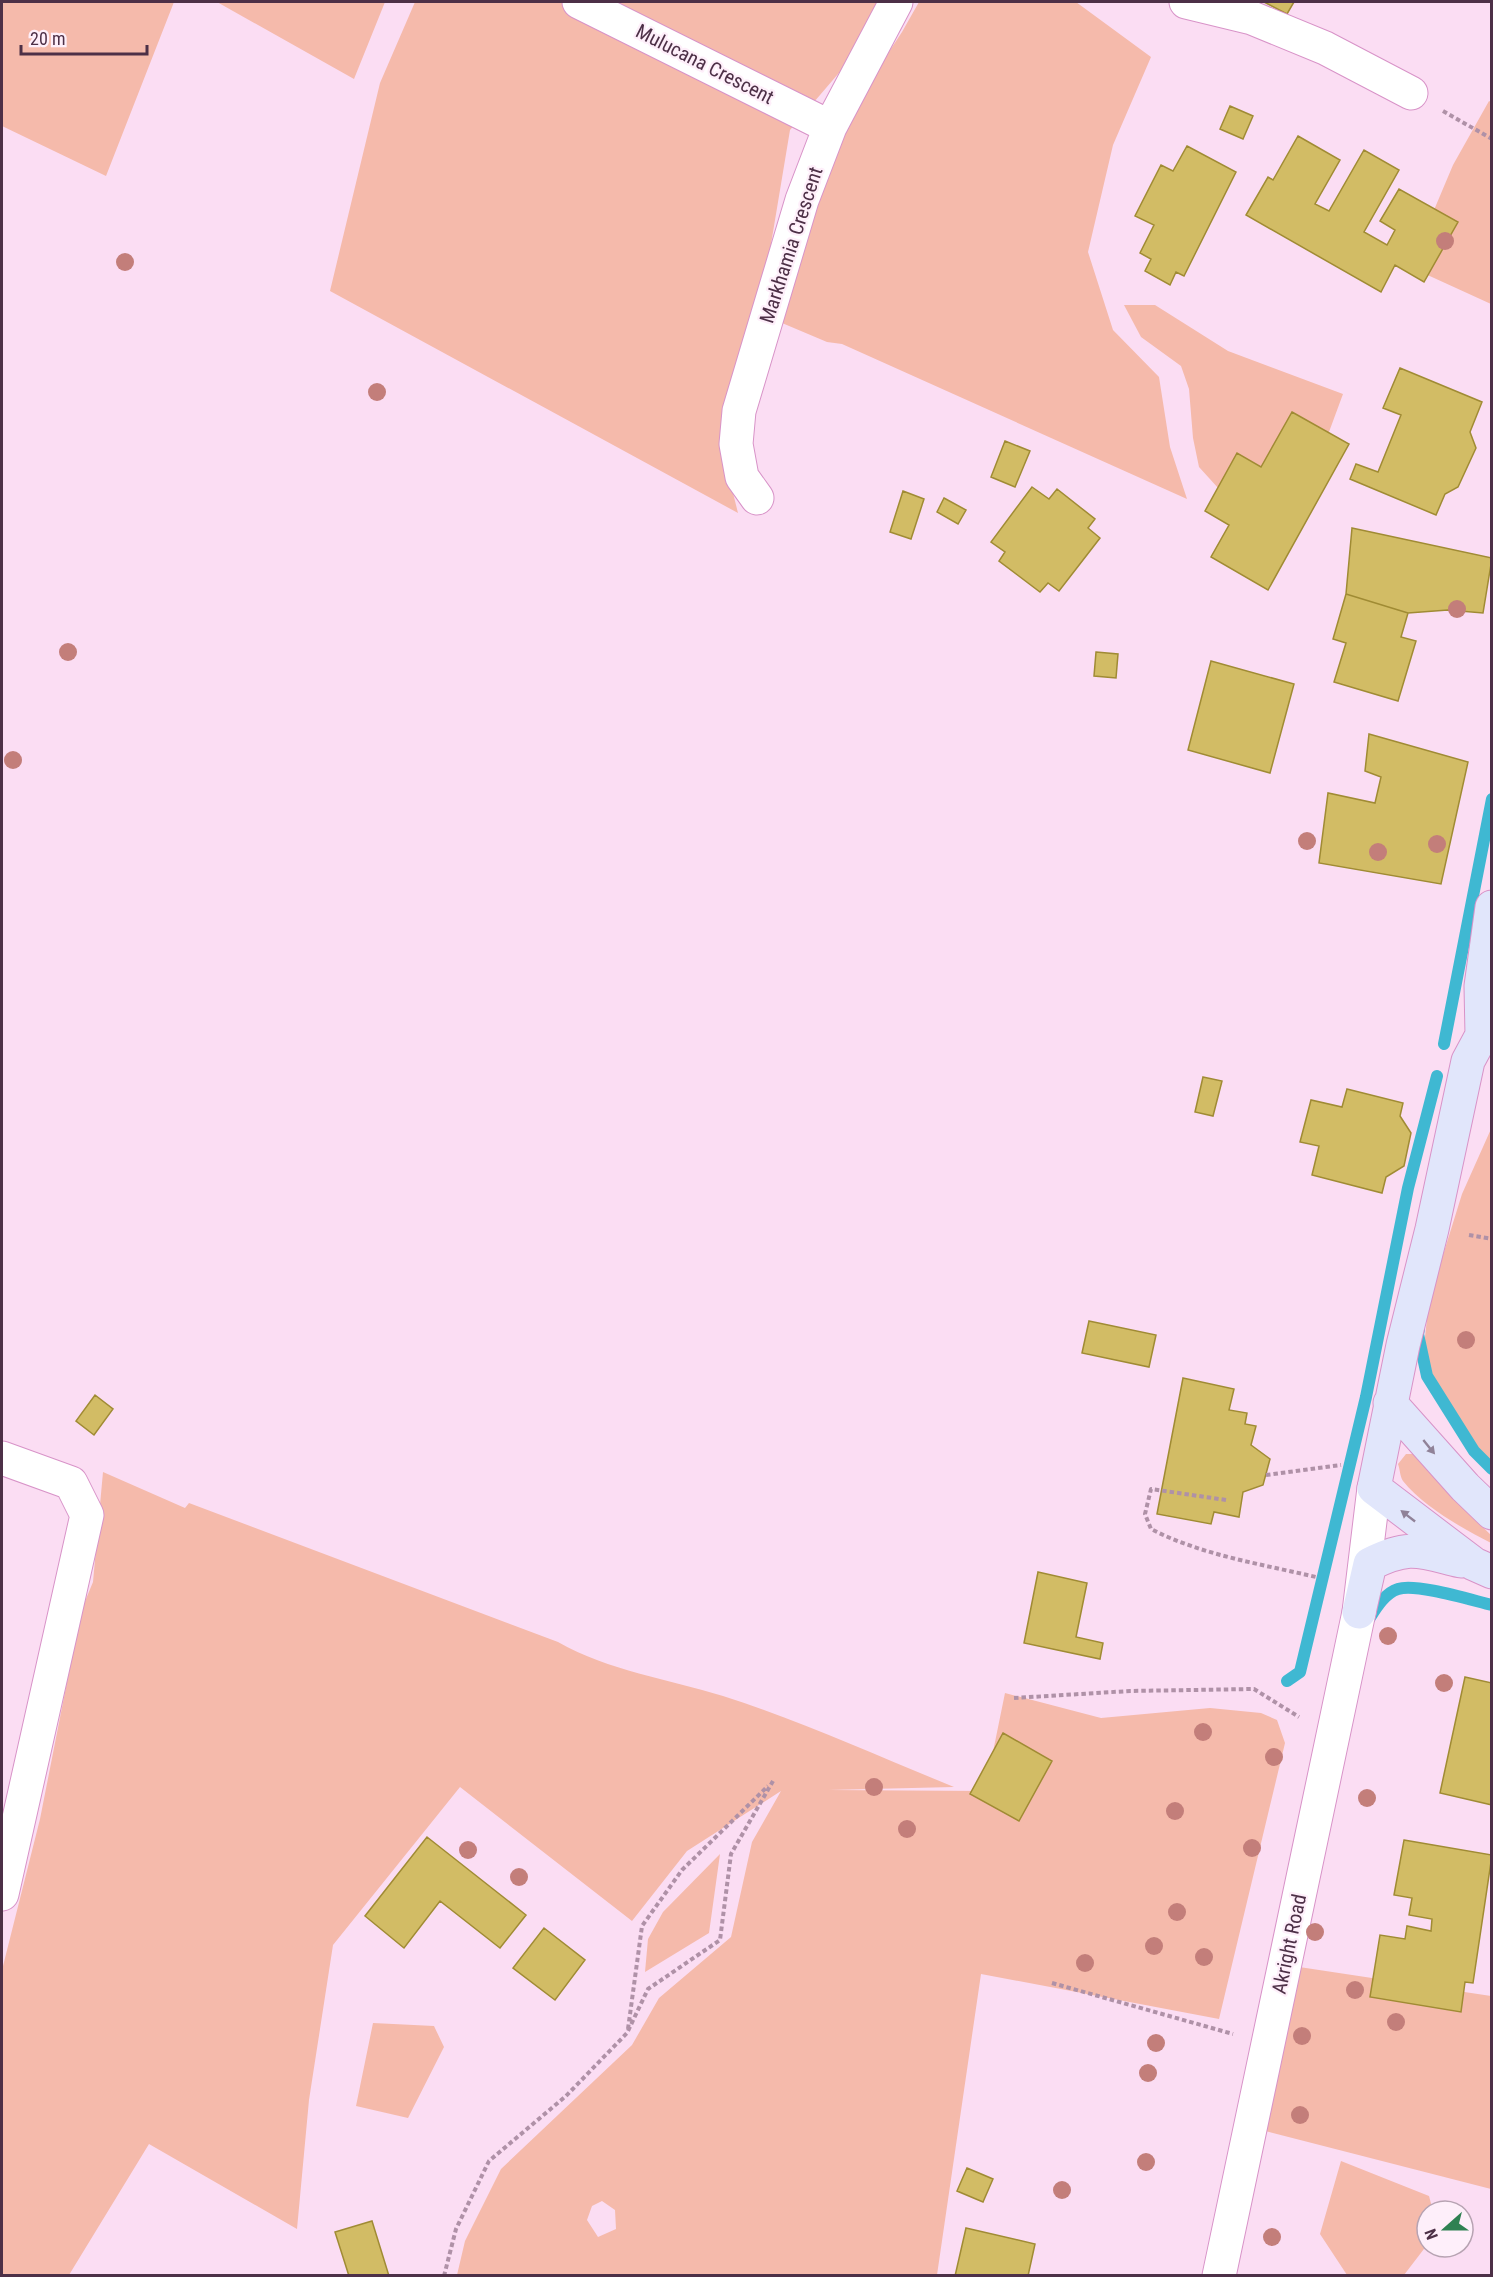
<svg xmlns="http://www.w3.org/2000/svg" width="1493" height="2277" viewBox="0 0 1493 2277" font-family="'Roboto Condensed',sans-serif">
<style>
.green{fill:#f5baab;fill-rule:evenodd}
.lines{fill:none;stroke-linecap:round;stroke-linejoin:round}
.stream{stroke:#3fb8d2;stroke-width:12}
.building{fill:#d2bc65;stroke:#a08b34;stroke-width:1.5}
.street-casing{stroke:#d893c8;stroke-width:35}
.secondary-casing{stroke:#d893c8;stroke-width:35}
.path{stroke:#af91a7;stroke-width:4;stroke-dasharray:4.5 3;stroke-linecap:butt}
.street{stroke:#fff;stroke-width:33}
.secondary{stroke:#e1e6fb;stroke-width:33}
.tree{fill:#c37e7a}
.oneway{fill:#908298}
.labels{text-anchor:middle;stroke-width:4.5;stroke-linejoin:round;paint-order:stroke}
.street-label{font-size:20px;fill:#4d3047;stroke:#feeffa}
</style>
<rect width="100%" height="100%" fill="#fbddf3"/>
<path class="green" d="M2 2H174L106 176 2 126Z
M217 2H385L354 79Z
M415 2H888L850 60 790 130 768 262 720 441 738 513 330 291 380 83Z
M919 2H1076L1151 57 1113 145 1088 252 1113 330 1159 377 1170 447 1187 499 842 344 827 342 782 323 838 129 902 32Z
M1489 101 1491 102V304L1410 267 1453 165Z
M1124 305H1155L1228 351 1343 394 1312 478 1219 489 1199 467 1193 438 1189 389 1181 366 1141 337Z
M1491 1129V1475L1442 1406 1422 1365 1429 1300 1462 1194Z
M1406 1454H1420L1467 1512 1491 1535V1543C1463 1529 1423 1506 1403 1481 1400 1477 1400 1469 1398 1464Z
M103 1472 185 1508 189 1503 558 1642C609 1671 668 1679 723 1696 802 1721 878 1756 954 1787L828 1790 985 1791 1005 1693 1101 1718 1210 1708 1261 1713 1277 1720 1285 1743 1219 2019 981 1974 937 2275H457L465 2241 501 2169 632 2045 659 1998 731 1937 752 1842 781 1791 687 1851 632 1921 460 1787 333 1945 309 2100 297 2229 149 2144 69 2275 2 2276V1970L40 1819 81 1611 93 1582ZM602 2201 615 2210 616 2229 598 2237 587 2220 592 2206Z
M720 1854 709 1933 645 1972 648 1939 663 1912Z
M1286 1965 1491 1996V2189L1250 2127Z
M373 2023 434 2026 444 2047 408 2118 356 2106Z
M1341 2161 1429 2196 1433 2211H1427V2245L1404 2275H1347L1320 2234Z"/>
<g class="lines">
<path class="stream" d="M1444 1044 1492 799
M1419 1329 1418 1334 1427 1376 1474 1451 1492 1469
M1369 1619C1376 1608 1385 1593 1398 1589 1416 1583 1471 1600 1492 1605
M1287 1681 1300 1672 1366 1397 1408 1188 1437 1076"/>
</g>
<path class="building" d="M1264 2H1294L1287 14Z
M1230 106 1253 116 1243 139 1220 129Z
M1298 136 1340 160 1315 204 1329 211 1364 150 1399 170 1364 232 1387 245 1395 230 1380 221 1399 189 1458 222 1424 282 1395 265 1381 292 1246 215 1268 177 1273 180Z
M1187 146 1236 172 1184 276 1176 272 1170 285 1145 271 1151 259 1140 253 1154 225 1135 216 1161 165 1173 171Z
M1400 368 1482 402 1470 432 1476 448 1458 487 1445 494 1436 515 1350 479 1356 464 1378 472 1401 415 1383 408Z
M1292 412 1349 444 1268 590 1211 557 1229 525 1205 511 1237 453 1261 467Z
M1005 441 1030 451 1015 487 991 477Z
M1032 487 1049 499 1057 489 1095 519 1088 528 1100 538 1059 591 1048 583 1040 592 999 561 1005 552 991 542Z
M903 491 924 499 911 539 890 532Z
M944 498 966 510 958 524 937 512Z
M1352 528 1492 558 1483 613 1448 610 1408 613 1346 594Z
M1346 594 1408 613 1401 637 1416 641 1398 701 1334 682 1346 643 1333 639Z
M1096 652 1118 654 1116 678 1094 676Z
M1211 661 1294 684 1270 773 1188 750Z
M1369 734 1468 762 1441 884 1319 863 1328 793 1375 803 1381 777 1365 771Z
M1203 1077 1222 1081 1213 1116 1195 1112Z
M1347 1089 1403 1103 1400 1116 1411 1133 1404 1166 1386 1177 1382 1193 1312 1175 1319 1146 1300 1142 1311 1100 1342 1107Z
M1089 1321 1156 1335 1149 1367 1082 1353Z
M1183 1378 1234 1389 1229 1410 1247 1413 1245 1424 1256 1426 1251 1445 1270 1459 1263 1485 1243 1492 1239 1517 1214 1512 1211 1524 1157 1514Z
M95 1395 113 1409 94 1435 76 1421Z
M1038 1572 1087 1583 1076 1637 1103 1643 1100 1659 1024 1643Z
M1465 1677 1492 1683V1805L1440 1793Z
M1003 1733 1052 1761 1019 1821 970 1794Z
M427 1837 526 1915 500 1948 440 1901 404 1948 365 1916Z
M1404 1840 1492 1855 1473 1983 1465 1982 1461 2012 1370 1997 1380 1935 1405 1939 1407 1926 1431 1931 1432 1919 1409 1915 1412 1898 1394 1895Z
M544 1928 585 1960 555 2000 513 1968Z
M967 2168 993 2179 983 2202 957 2191Z
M372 2221 389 2276H349L335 2232Z
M966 2228 1035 2244 1028 2276H955Z"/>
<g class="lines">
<g class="street-casing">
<path id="street" d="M579 2 830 127
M1186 2 1252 18 1325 48 1411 93
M757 498 742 477 736 444 739 411 802 200 830 127 896 2
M2 1458 71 1483 87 1515 2 1894
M1219 2276 1359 1612 1374 1488"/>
</g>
<g class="secondary-casing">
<path id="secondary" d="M1492 1025 1482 1035 1468 1061 1432 1229 1403 1345 1374 1488 1474 1564 1492 1572
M1482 1035 1481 986 1492 907
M1390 1403 1465 1487 1492 1513
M1359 1612 1370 1564C1410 1544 1419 1551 1461 1561"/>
</g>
<path class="path" d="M1443 111 1492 139
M1469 1235 1492 1239
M1266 1475 1341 1465
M1226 1500 1151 1489 1145 1514 1151 1529C1201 1555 1261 1564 1316 1577
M1014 1698 1130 1691 1254 1689 1299 1717
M1052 1983 1233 2034
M628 2029 642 1926 682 1870 768 1786
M444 2276 456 2229 489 2161 566 2096 627 2033 648 1989 720 1940 731 1854 773 1781"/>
<use href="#street" class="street"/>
<use href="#secondary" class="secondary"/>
</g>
<g class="tree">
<circle cx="1445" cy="241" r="9"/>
<circle cx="125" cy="262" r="9"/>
<circle cx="377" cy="392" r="9"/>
<circle cx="1457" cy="609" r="9"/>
<circle cx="68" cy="652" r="9"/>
<circle cx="13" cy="760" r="9"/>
<circle cx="1307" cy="841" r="9"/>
<circle cx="1437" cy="844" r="9"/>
<circle cx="1378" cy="852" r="9"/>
<circle cx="1466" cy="1340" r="9"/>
<circle cx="1388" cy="1636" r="9"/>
<circle cx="1444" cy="1683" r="9"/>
<circle cx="1203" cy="1732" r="9"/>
<circle cx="1274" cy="1757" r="9"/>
<circle cx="874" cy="1787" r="9"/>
<circle cx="1367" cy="1798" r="9"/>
<circle cx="1175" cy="1811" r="9"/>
<circle cx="907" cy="1829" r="9"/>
<circle cx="1252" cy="1848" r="9"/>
<circle cx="468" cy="1850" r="9"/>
<circle cx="519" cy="1877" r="9"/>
<circle cx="1177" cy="1912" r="9"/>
<circle cx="1315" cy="1932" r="9"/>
<circle cx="1154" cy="1946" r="9"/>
<circle cx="1204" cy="1957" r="9"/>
<circle cx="1085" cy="1963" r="9"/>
<circle cx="1355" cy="1990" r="9"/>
<circle cx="1396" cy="2022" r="9"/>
<circle cx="1302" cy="2036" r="9"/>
<circle cx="1156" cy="2043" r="9"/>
<circle cx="1148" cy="2073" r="9"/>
<circle cx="1300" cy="2115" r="9"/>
<circle cx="1146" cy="2162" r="9"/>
<circle cx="1062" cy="2190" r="9"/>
<circle cx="1272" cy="2237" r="9"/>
</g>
<defs><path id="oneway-solid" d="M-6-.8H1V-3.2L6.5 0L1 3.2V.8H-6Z" transform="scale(1.5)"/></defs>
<g class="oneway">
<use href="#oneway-solid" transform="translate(1429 1447) rotate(51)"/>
<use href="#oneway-solid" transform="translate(1408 1516) rotate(-142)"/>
</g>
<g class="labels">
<g class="street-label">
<text transform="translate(705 64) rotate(27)" y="7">Mulucana Crescent</text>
<text transform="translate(791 245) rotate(-72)" y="7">Markhamia Crescent</text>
<text transform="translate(1289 1944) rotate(-78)" y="7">Akright Road</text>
</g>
</g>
<rect width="1493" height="2277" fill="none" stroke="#4d3047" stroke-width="6"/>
<g transform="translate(1445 2229) rotate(249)"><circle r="28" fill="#feeffa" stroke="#b7a3b2" stroke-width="1.5"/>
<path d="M0-4.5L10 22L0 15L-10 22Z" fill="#2f8152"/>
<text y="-9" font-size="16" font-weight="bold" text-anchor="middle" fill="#4d3047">N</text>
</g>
<path d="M21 45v9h126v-9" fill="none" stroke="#4d3047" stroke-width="3"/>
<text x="30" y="45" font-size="18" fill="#4d3047" stroke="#feeffa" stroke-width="4.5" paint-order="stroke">20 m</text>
</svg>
